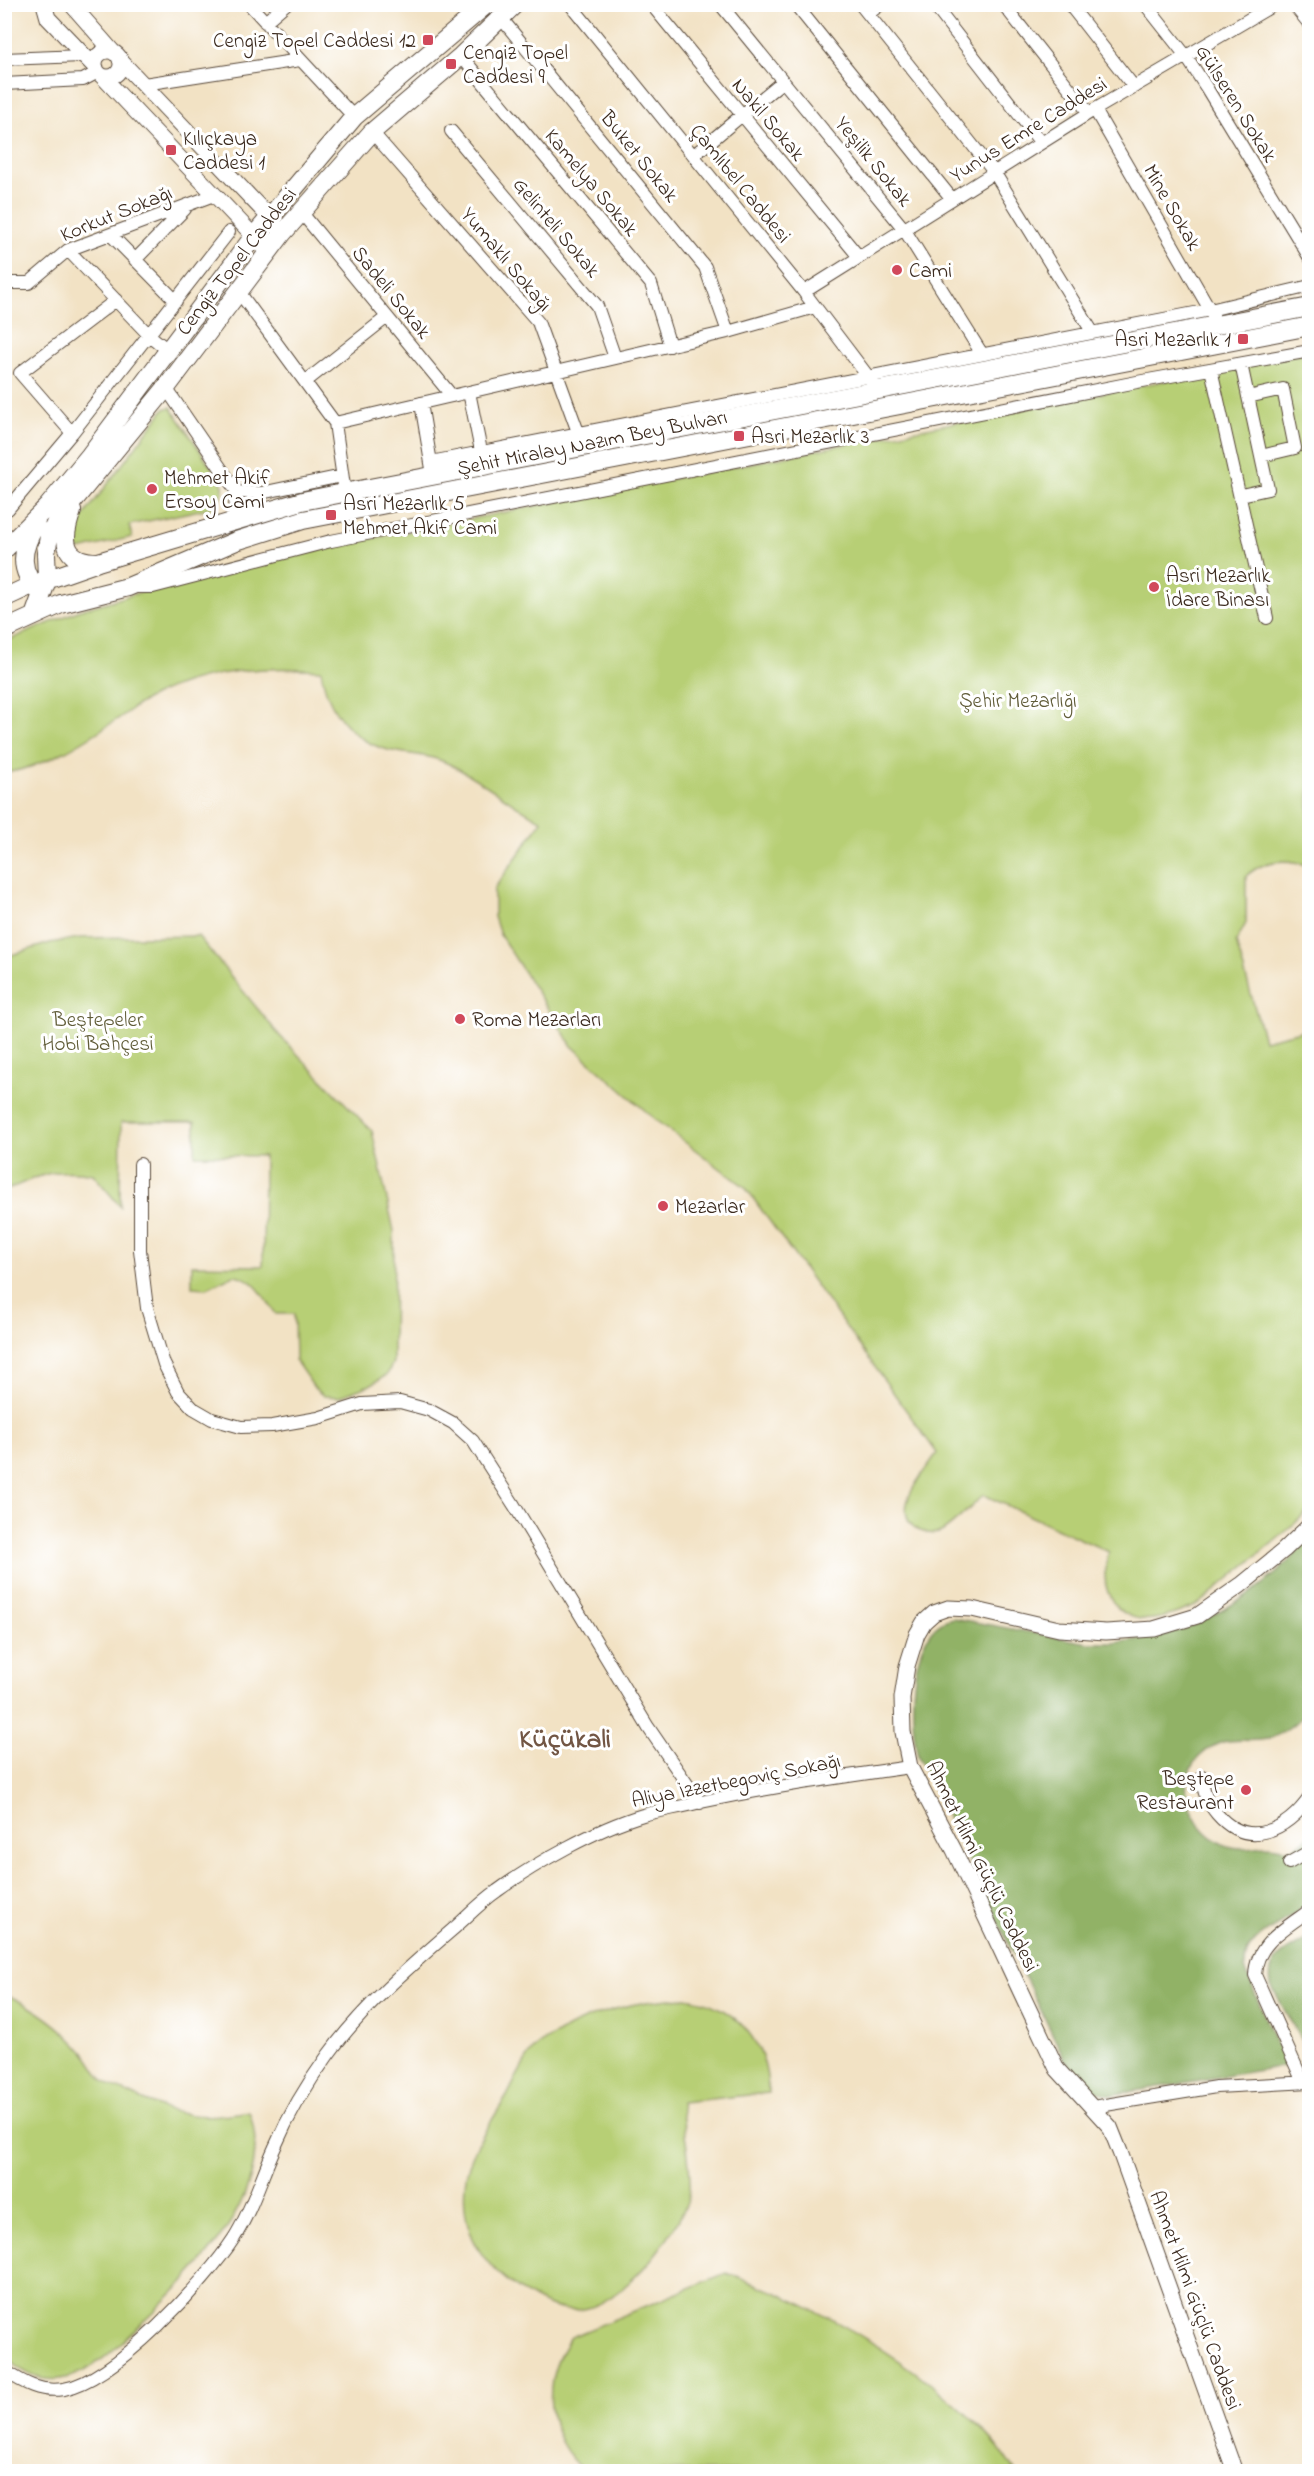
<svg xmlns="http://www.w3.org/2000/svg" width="1314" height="2476" viewBox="0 0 1314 2476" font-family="'Indie Flower',sans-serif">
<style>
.green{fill:#b7cf74;stroke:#797c49;stroke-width:1.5}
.forest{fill:#91b266;stroke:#666e42;stroke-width:1.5}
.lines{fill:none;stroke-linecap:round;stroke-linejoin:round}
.minor-casing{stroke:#564637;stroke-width:14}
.tertiary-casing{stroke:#564637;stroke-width:17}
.primary-casing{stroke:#564637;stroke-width:20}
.minor{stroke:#fff;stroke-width:12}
.tertiary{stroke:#fff;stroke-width:15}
.primary{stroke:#fff;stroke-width:18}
.poi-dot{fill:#d1495b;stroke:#fff;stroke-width:2}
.labels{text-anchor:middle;stroke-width:6;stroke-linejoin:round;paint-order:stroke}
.poi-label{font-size:21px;fill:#3b2a1e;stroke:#fff;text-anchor:start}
.street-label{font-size:21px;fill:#3b2a1e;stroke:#fff}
.park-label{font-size:21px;fill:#605c38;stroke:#fff}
.district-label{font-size:27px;font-weight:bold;fill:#725644;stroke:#fff}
</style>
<rect width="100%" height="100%" fill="#fff"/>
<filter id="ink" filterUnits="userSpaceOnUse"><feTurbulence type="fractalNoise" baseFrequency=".0167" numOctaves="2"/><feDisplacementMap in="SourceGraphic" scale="12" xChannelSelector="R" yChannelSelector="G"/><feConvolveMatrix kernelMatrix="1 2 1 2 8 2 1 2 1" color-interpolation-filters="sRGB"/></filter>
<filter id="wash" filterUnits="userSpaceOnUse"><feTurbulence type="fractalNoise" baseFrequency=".008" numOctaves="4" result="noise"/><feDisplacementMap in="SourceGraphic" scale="24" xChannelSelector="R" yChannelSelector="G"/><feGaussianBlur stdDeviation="1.35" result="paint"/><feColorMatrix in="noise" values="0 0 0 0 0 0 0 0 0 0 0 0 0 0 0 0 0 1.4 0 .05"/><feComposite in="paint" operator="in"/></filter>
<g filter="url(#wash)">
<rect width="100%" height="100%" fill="#f2e2c4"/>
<path class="green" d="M1309 352V866C1287 858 1265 859 1246 876V923L1236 942 1264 1040 1309 1029V1510C1283 1536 1254 1558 1226 1581 1216 1589 1205 1602 1193 1607 1169 1617 1138 1629 1117 1607 1102 1591 1103 1571 1109 1552L984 1495C972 1505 955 1524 941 1532 935 1535 925 1533 918 1530 887 1511 925 1472 937 1453L745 1187 658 1122 572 1046 500 935 494 917V889L542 821C511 804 483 781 451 765 433 755 413 755 393 751 352 743 327 710 321 670 260 665 197 671 142 702 133 707 125 715 116 720 83 742 45 767 5 773L4 642 80 610 224 568Z
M171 407 223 485V492L214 507 129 525 132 537 80 550 74 545 76 526 164 409Z
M198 936 279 1035 372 1131 394 1231 393 1362 387 1375 370 1385 339 1397 324 1396 315 1389 295 1360 294 1314H276C265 1299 255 1277 234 1275L207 1288 192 1287V1265L263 1266 264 1156 195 1155V1122H121L120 1206 93 1174C55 1167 39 1175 5 1191V957L50 943 80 938Z
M5 1994C36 2008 64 2028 85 2054 92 2062 97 2074 104 2081 110 2086 121 2090 129 2093 174 2116 199 2121 249 2111 278 2192 196 2272 142 2323 121 2343 95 2371 65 2378 41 2384 20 2372 5 2355Z
M686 1998C736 2005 768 2042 768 2093L681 2102C683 2130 691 2160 690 2188 689 2208 672 2232 660 2248 645 2269 614 2301 588 2308 568 2314 550 2308 533 2298 489 2272 460 2240 465 2185 468 2152 490 2124 507 2096 515 2081 523 2062 534 2049 540 2043 550 2038 557 2034 597 2010 640 2000 686 1998Z
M726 2273C808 2302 882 2342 948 2398 974 2420 998 2442 1015 2471H585C544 2436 540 2380 571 2337Z"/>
<path class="forest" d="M1309 1540V1712C1300 1719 1278 1738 1268 1739 1240 1744 1224 1732 1199 1757 1171 1785 1194 1834 1228 1846 1241 1850 1251 1847 1264 1846 1288 1845 1286 1858 1309 1836V1902C1288 1925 1242 1932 1245 1969L1285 2066 1111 2095C1088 2091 1079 2077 1065 2060L918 1756C909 1721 907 1626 953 1618L1088 1643H1114L1166 1635 1200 1623 1245 1597 1279 1571Z
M1309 1937V2055L1271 1985C1266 1955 1290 1951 1309 1937Z"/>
</g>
<g filter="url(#ink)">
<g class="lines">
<g class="minor-casing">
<path id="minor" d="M249 4 354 117
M570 4 804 292 873 383
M651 4 859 257
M720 4 904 229 982 354
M795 4 952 199
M860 4 994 172 1093 333
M933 4 1041 143
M1003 4 1089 113
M1069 4 1134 87
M1145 4 1186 56 1206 87 1310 258
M868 14 881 4
M501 18 705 267 728 332
M265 22 286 4
M461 56 651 284 670 346
M4 59 82 56
M4 84 83 80 98 72
M144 84 300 60
M1095 110 1213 315
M451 131 597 306 615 358
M372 132 538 322 578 432
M694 155 783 81
M301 212 452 396
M111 235 176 301
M68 250 149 335 169 351
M135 260 185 209
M4 283H29L68 250 214 195
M239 292 335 423 345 493
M804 292 1089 113 1275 4
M1211 369 1267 618
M305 382 387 317
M166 388 237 492 233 521
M469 392 481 451
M1248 397 1283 389 1295 448 1261 456
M421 403 432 469
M335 423 728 332 815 307
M72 433 20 373 116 300
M431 462 1210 310 1310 286
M237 492 261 493 342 476
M1241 495 1268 489 1241 364
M4 505 8 509 72 433 229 232
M132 587H153L331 541 1137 382 1310 351
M140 1164V1250L147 1308 164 1364 178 1392 193 1408 212 1419 241 1427 272 1426 318 1418 362 1404 400 1402 429 1410 453 1423 473 1441 514 1505 648 1727 700 1803
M1202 1776C1203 1792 1207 1802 1217 1814 1248 1850 1287 1830 1310 1797
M1289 1863 1310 1851
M1303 2082 1255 1975C1256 1943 1286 1928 1310 1910
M1093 2107 1216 2087 1310 2082
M4 2370C23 2383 41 2393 64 2389 115 2380 206 2281 234 2238 252 2210 261 2177 275 2147 289 2114 307 2084 328 2055 362 2008 409 1967 452 1930 467 1917 481 1902 497 1891 537 1862 596 1829 643 1815 662 1810 682 1807 701 1802 770 1787 840 1777 910 1767"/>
</g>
<g class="tertiary-casing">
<path id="tertiary" d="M44 4 48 18 96 68
M71 4 114 53
M95 64a13 13 0 1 1 26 0a13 13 0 1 1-26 0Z
M120 60 270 218 282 234
M101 75 268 251
M1235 2472 1120 2152 1110 2127 1057 2069 954 1850 910 1767 903 1732 902 1698 907 1666 917 1634 924 1622 934 1613 948 1608 972 1609 1059 1629 1106 1632 1154 1629 1197 1616 1241 1585 1284 1550 1310 1525"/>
</g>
<g class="primary-casing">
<path id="primary" d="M1297 4 1310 20
M72 511C62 538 61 562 98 562
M36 525C20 550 18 572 41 593
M4 550 48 506 90 455 254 236 354 117 487 4
M4 598 32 585 98 562 302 501 1310 307
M34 616 47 580 46 553 49 537 56 522 166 388 282 234 372 132 461 56 515 4
M4 630 61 604 128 587 236 541 303 520 1310 326"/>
</g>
<use href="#minor" class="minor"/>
<use href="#tertiary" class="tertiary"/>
<use href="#primary" class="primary"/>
</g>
</g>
<g class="poi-dot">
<rect x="422" y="34" width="12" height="12" rx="3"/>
<rect x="445" y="58" width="12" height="12" rx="3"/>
<rect x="165" y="144" width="12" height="12" rx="3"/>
<circle cx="897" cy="270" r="6"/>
<rect x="1237" y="333" width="12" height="12" rx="3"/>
<rect x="733" y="430" width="12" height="12" rx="3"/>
<circle cx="152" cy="489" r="6"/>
<rect x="325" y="509" width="12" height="12" rx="3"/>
<circle cx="1154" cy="587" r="6"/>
<circle cx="460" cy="1019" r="6"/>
<circle cx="663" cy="1206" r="6"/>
<circle cx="1246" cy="1790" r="6"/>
</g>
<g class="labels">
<g class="poi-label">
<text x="416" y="47" text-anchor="end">Cengiz Topel Caddesi 12</text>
<text x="463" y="59">Cengiz Topel<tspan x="463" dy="24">Caddesi 9</tspan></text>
<text x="183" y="145">Kılıçkaya<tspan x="183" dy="24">Caddesi 1</tspan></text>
<text x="909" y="277">Cami</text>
<text x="1231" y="346" text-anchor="end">Asri Mezarlık 1</text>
<text x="751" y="443">Asri Mezarlık 3</text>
<text x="164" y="484">Mehmet Akif<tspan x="164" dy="24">Ersoy Cami</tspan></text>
<text x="343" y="510">Asri Mezarlık 5<tspan x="343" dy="24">Mehmet Akif Cami</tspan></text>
<text x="1166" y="582">Asri Mezarlık<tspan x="1166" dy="24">İdare Binası</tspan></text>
<text x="472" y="1026">Roma Mezarları</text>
<text x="675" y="1213">Mezarlar</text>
<text x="1234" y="1785" text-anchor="end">Beştepe<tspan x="1234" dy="24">Restaurant</tspan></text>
</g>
<g class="street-label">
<text transform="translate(1237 103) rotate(58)" y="7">Gülseren Sokak</text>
<text transform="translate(769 119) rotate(50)" y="7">Nakil Sokak</text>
<text transform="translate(1028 129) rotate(-32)" y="7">Yunus Emre Caddesi</text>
<text transform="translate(640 156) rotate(51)" y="7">Buket Sokak</text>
<text transform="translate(874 161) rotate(51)" y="7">Yeşilik Sokak</text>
<text transform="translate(592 182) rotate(50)" y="7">Kamelya Sokak</text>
<text transform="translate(741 183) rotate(51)" y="7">Çamlıbel Caddesi</text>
<text transform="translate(1173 207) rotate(60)" y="7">Mine Sokak</text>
<text transform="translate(116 213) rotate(-22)" y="7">Korkut Sokağı</text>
<text transform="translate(557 227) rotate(50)" y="7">Gelinteli Sokak</text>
<text transform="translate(507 259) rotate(50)" y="7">Yumaklı Sokağı</text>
<text transform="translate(236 261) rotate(-52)" y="7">Cengiz Topel Caddesi</text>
<text transform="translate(392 292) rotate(51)" y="7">Sadeli Sokak</text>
<text transform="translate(592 442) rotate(-11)" y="7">Şehit Miralay Nazım Bey Bulvarı</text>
<text transform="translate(736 1780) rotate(-11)" y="7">Aliya İzzetbegoviç Sokağı</text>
<text transform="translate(983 1866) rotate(64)" y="7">Ahmet Hilmi Güçlü Caddesi</text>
<text transform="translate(1196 2300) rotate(70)" y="7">Ahmet Hilmi Güçlü Caddesi</text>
</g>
<g class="park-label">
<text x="1018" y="707">Şehir Mezarlığı</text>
<text x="98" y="1026">Beştepeler<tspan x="98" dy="24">Hobi Bahçesi</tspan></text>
</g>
<g class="district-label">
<text x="565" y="1747">Küçükali</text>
</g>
</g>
<rect width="1314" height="2476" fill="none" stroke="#fff" stroke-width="24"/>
</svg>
